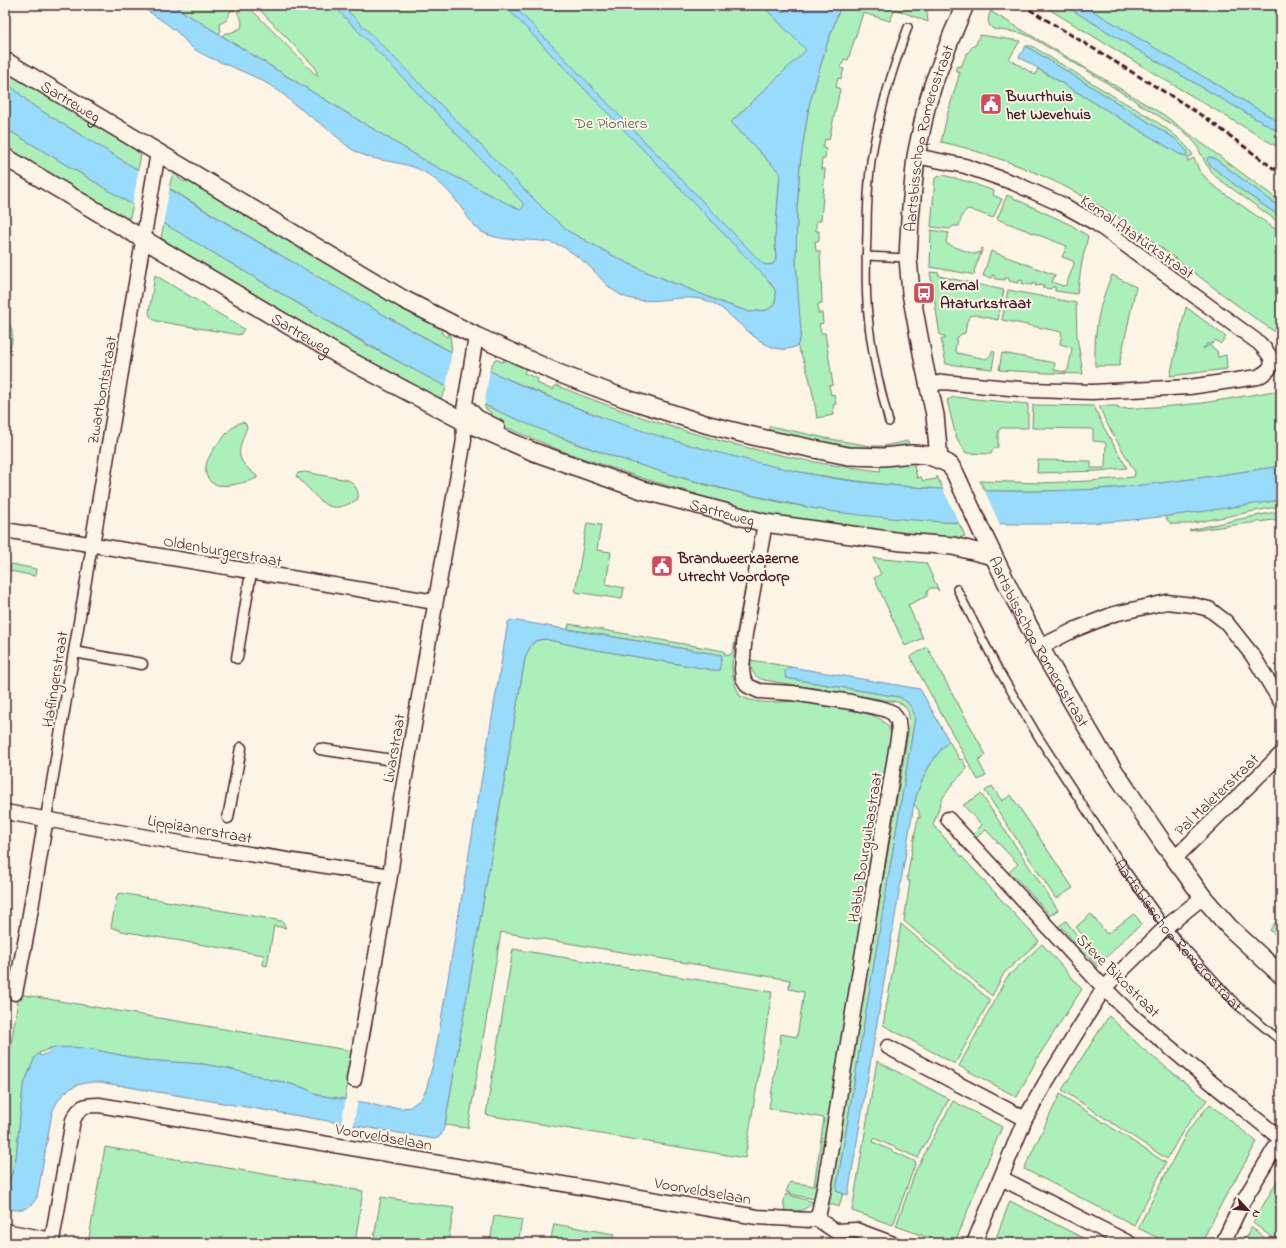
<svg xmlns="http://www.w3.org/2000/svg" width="1286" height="1248" viewBox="0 0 1286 1248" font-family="'Indie Flower',sans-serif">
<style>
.green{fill:#abefba;stroke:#7a8772}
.water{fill:#99dbfb;stroke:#7990a8}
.pier{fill:#fcf5e5}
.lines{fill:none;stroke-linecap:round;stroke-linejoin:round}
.service-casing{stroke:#4a1f2b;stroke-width:10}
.pedestrian-casing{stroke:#4a1f2b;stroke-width:13}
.minor-casing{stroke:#4a1f2b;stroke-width:17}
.tertiary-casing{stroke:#4a1f2b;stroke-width:20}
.service{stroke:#fcf5e5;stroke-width:7}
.pedestrian{stroke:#fcf5e5;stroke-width:10}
.minor{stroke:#fcf5e5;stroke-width:14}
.tertiary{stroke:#fcf5e5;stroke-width:17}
.rail{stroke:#4a1f2b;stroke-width:3;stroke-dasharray:6 3;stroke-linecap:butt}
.labels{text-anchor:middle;stroke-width:4;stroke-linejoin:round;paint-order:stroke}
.poi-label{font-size:16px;font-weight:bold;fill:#4a1f2b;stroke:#fcf5e5;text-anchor:start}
.street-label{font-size:16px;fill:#4a1f2b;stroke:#fcf5e5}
.park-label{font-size:16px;fill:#62534f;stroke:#fcf5e5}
</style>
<rect width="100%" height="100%" fill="#fcf5e5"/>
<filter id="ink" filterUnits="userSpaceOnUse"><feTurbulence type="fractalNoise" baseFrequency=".025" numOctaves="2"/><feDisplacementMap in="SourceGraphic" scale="8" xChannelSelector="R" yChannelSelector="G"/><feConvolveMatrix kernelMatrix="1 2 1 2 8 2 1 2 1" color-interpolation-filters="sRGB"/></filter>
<g filter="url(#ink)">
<path class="green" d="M172 5H237L234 11 231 10 227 20 219 24 221 30 219 34Z
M242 5H247L318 77 315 67 255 5H791L776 19 807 50 731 122 780 173 775 239 776 259 773 264 766 265 769 281 775 290 776 298 774 305 767 310 750 312 726 304 649 273 619 259 568 231 510 206 429 163 314 93 222 36 225 33H230L241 28C243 22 241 17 237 13Z
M841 5H922L927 12 928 22 895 9 890 21 863 13 848 60 844 59 841 68 844 69 841 79 838 78 836 87 840 89 829 140 825 139 823 148 826 149 825 159H822L821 169H825L821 221H816V231H819V241H815L816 251H820L822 303 818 304V313H822L823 323 819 324 821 333H825L833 385 829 386 831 395 834 394 836 404 833 405 834 415 817 418C813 393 809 369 797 346L800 339 796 263 797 210 800 164 809 105 827 44Z
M1042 5H1064L1141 52 1281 133V149L1160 77Z
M1083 5H1281V123L1084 6Z
M991 10 992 12 1164 115 1281 202V208L1214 158 1210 157 1209 164 1212 167 1243 191 1281 217V224L1216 177 1206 164 1196 144 1187 134 1091 73 1029 36 1021 33 993 29C986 24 988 17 991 10Z
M980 35 1020 41 1009 59 1035 75 1038 69 1042 71 1179 154 1186 156 1174 138 1026 46H1032C1059 63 1087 80 1115 97 1139 111 1179 132 1193 155L1187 158 1188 161 1194 158 1199 170 1211 184 1281 233V246L1275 254 1279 257 1281 256V336C1226 300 1176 256 1122 220 1080 192 1035 170 988 155 972 150 957 145 941 142L947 116 960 72 955 70 957 66 961 67 966 55 973 46H975Z
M5 66 137 146 135 150 141 155 138 170 32 105 5 81Z
M5 128 133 205 130 217 126 218 119 214 118 218 5 150Z
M174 174H177L179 179 185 182 188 176 445 326 441 333 447 337 449 334 450 335 452 352C356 301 263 245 169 188L172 176Z
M943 175 969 182 994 191 993 195 1002 199 993 218 969 209C962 211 961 219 959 226H953L950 229 931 227 935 178Z
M1007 195 1071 225 1088 236 1082 262 1077 294 1055 291V287H1052L1051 289 1042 288 1044 285 1035 286 1036 283H1033L1032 285 1022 284 1023 281 1019 280 1018 283 1009 281V278H1005V280L995 279V276L992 275V278L983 276 991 251 1055 275 1052 282 1063 286 1066 285 1074 264 1073 261 1062 257 1067 246 997 219Z
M164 223 367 345 447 387 440 400 396 381 167 247 169 243 161 238Z
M931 230 949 233 946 241 947 244 974 254 981 252 982 248H983L974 271 975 275 930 267Z
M930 272 939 273V276L1004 290 998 320 975 315 970 316 967 321 965 333 961 334 957 338 955 350 957 353 986 359 991 355 992 351 995 352 992 369 946 364 941 339H945V336L940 335Z
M155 275 244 329 240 335 156 321C152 319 149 316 149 312Z
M1112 275 1136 287 1119 366H1095C1094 332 1098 306 1112 275Z
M1008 290 1076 303 1077 337 1083 374 1047 373 999 370 1002 353 1055 363 1054 370 1066 372 1068 370 1072 349 1071 347 1060 344 1062 332 1002 320Z
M1186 307 1226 337 1220 344 1216 340 1212 344H1207L1203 349 1209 345 1217 351 1218 357 1226 355 1227 369 1170 376Z
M5 319C18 330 11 348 5 361Z
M506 356 527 367 524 373 538 379 537 383 553 390 555 385C632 416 709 441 790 457 819 464 850 467 880 471L881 462 913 461 917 478 921 477 923 481 937 479V476L943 489C828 483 712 458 604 418 565 404 527 387 489 371L495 359 503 362Z
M1281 390V466C1220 475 1159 485 1097 489 1060 492 1022 491 985 491L980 481 1040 483 1090 481 1134 477 1135 472 1106 422 1099 406H1118V409L1172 406 1203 403Z
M954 397 1028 404V428H1001L998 432V447L993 449 991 454 966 453 956 437 947 400Z
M484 405 579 445 672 475 706 485 784 503 830 511 918 520 959 523 965 536 959 538 958 541 817 526 696 501 697 494 648 480 559 450 487 419 491 413 484 407Z
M1033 405 1094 406 1103 426 1127 468 1098 471 1037 473 1038 460 1091 461V468H1104L1105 467 1106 444 1104 442 1093 441V429L1032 428Z
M242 422 245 423 247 427C238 453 233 457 257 476V478C247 482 221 490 211 482 197 469 214 447 223 438 228 431 234 425 242 422Z
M770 426 830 439 871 446H884L908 441 910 447 883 451 839 447 768 432Z
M305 472 348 480C355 484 359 491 358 499 327 518 322 501 301 481L296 476 298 473Z
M1281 500V506L1188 524H1171L1164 516Z
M1281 511V519L1189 531 1190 530 1235 520Z
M587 523 601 525 597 550 611 552 606 584 624 588 622 599 575 592Z
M873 558 926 563 939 591 936 588H930L927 592V596L908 605 923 638 905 646 874 578 881 574Z
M11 564 36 569 35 576 10 571Z
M749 567 732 665C732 676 735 686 740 696 761 706 779 701 801 701 818 701 872 710 884 722 889 726 891 732 892 738L816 1195 814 1199 795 1195 786 1192 790 1182 814 1186 824 1118 769 1108 781 1034 797 1037 804 992 789 989 790 980 501 932 468 1128 445 1125C471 969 499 814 525 658L530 647 534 642 538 640 545 639 580 647 719 671 721 655 568 629 569 624 724 651 725 655H730L733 651Z
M927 647 986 755 978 760 986 776 978 780 910 657Z
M751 660 791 667 789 668 786 678 899 697C909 702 913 707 915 718L836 1191 843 1193 839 1207 828 1203 909 727C910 715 909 706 897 702L764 680C754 677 750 671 751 660Z
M949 741 960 760 962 759 967 769 954 782 942 799 933 825 1039 941 1004 973 992 996 904 921 910 881H908V878H907L918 817 920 818V816L919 815V811L914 804C920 781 931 758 949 741Z
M992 786 1002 801 1011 795 1073 888 1056 899 985 791Z
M981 794 1058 910 1046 918 1045 917 1048 913 1015 877 1011 880 1006 875 1018 864 986 830 974 839 971 836 982 825 963 805Z
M120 893 282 921 286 928 274 926 267 966 263 965 264 955 121 931 111 927 117 895Z
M1091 914 1107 934 1134 914 1142 924 1127 936 1103 961 1076 927Z
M1277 920 1281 924V940L1270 930Z
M1066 921 1099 964 1097 966 1087 955 1083 958 1079 955 1082 951 1062 928 1058 931 1055 929Z
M901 924 990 1000 955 1064 883 1025Z
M1042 944 1082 989 1038 1057 1017 1097 959 1066 1007 977Z
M513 949 772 992 745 1158 486 1115Z
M19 994 353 1051 345 1099 317 1095 307 1089 284 1082 270 1080 259 1076 203 1064 144 1060 91 1049 54 1047 39 1053 35 1057 23 1087 16 1158 12 1174 8 1182H5V1082Z
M1109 1016 1143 1049 1207 1100 1184 1129 1167 1159 1062 1090 1081 1059Z
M877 1061 949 1099 918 1158 874 1138 873 1142 916 1162 893 1225 852 1211Z
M1060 1094 1166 1163 1134 1225 1024 1169Z
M953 1101 1002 1127 975 1192 955 1243H943L896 1226 916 1170Z
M1210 1104 1257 1142 1225 1197 1201 1243H1168L1138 1228 1187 1132Z
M105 1147 363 1191 355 1243H88Z
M1281 1174V1243H1279L1253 1223Z
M786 1194 813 1202C805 1211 798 1212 786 1211 782 1206 784 1200 786 1194Z
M381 1197 454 1208 448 1243H373Z
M1010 1201 1093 1243H994Z
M494 1216 522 1220 518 1243H490Z
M554 1224 615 1234 613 1243H550Z
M1251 1227 1269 1241 1272 1243H1243Z"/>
<path class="water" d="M139 5H172L314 93 429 163 520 210 524 206 522 202 333 5H342L526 191 551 216 568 231 619 259 649 273 726 304 750 312 767 310 774 305 776 298 775 290 769 281 504 5H513L762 263 766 265 773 264 776 259 775 239 780 173 731 122 806 50 762 5H773L782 13 791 5H841L827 44 809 105 800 164 797 210 796 263 801 332 800 339 797 346C766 362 738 316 713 303 683 289 650 310 621 295 607 288 603 280 593 270 585 262 575 254 565 248 540 234 508 246 482 232 471 225 463 209 455 199 447 189 437 180 426 173 404 159 375 164 353 150 346 146 341 140 335 135 322 124 308 115 295 105 290 101 286 96 280 92 268 83 254 76 239 70 224 63 208 58 194 49 187 44 183 37 177 32 165 22 152 14 139 5Z
M1064 5H1083L1281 123V133L1141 52Z
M1026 46 1174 138 1187 151 1186 156 1179 154 1019 57Z
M5 81 32 105C130 165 227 225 327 282 379 312 431 343 486 369 567 408 653 437 740 458 775 467 810 475 845 480 912 489 980 492 1047 491 1065 490 1083 490 1101 489 1161 484 1221 475 1281 466V500C1218 509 1154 520 1090 523 1003 526 915 523 829 511 799 506 771 499 741 493 658 473 578 447 500 412 416 375 338 327 259 280 174 230 90 179 5 128Z
M1208 157 1214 158 1281 208V217L1243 191 1212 167 1207 161Z
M511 620 722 655 719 671 580 647 545 639 538 640 534 642 530 647 525 658C499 814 471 969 445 1125 442 1132 443 1137 434 1139L99 1082C75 1082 61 1090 52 1113L37 1197C30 1211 18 1211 5 1209V1182H8L12 1174 16 1158 23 1087 35 1057 39 1053 40 1056 50 1052 49 1048 73 1047 91 1049 144 1060 203 1064 226 1068 259 1076 270 1080 284 1082 307 1089 317 1095 368 1103 382 1107 402 1108 410 1107 421 1099 426 1090 435 1056 508 622Z
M791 667 920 689 949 741C931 758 920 781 914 804L848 1195 836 1191 915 718C913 707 909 702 899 697L786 678 785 675V671Z"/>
<path class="pier" d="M139 167 170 186 163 225 132 207Z
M452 350 490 369 484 407 446 389Z
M942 487 984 489 1001 527 960 525Z
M346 1097 358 1099 353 1127 341 1125Z"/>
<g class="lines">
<g class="service-casing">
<g id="service">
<path d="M866 256 908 258"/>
<path d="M889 422C880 387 871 351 868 315 865 288 866 260 867 233 867 209 868 185 871 161 878 116 892 70 908 27"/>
<path id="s1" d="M957 589 998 669 1039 738 1126 871 1166 927 1237 1005 1281 1041"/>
</g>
</g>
<g class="pedestrian-casing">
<path id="pedestrian" d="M74 652 142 664
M237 658 251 572
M320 749 386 759
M46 818 92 545
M228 818 241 748"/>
</g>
<g class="minor-casing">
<path id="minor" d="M916 156 965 166 1014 183 1063 205 1097 224 1259 343C1273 357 1279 366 1258 377L1189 387 1092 392 1032 390 943 382 928 385
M465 405 477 417 497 427
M765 523 745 634 742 669 743 678 748 686 759 691 792 693 851 702 884 709 893 713 898 721 899 732 825 1183 819 1213 816 1218
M5 530 435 602
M92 545 158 152
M1040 647 1076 629 1114 614 1167 602 1193 605 1209 609 1226 622 1253 656 1281 702
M5 812 198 846 390 876
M948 819 1104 988 1136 1019 1219 1089 1281 1139
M1174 859 1281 754
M15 993 27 932 46 818
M888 1047 1025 1119
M354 1080 390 876 399 811 464 440 463 416 476 336
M1001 1178 1129 1243
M816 1218 835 1231 856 1230 891 1243
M5 1231 52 1240 73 1120C80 1106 84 1105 99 1105L757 1217 810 1220 816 1218
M974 1243 1025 1119 1046 1082 1104 988 1166 927 1203 897
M1223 1243 1242 1203 1281 1138"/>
</g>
<g class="tertiary-casing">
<g id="tertiary">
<path id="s2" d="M5 61 403 299 476 336 558 373 624 398 705 424 761 438 848 456 884 457 912 454 927 455 947 463 950 465 955 473 982 532 1013 596 1040 647 1102 753 1163 843 1203 897 1229 927 1281 975"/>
<path id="s3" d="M5 157 337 354 463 421 534 452 642 490 765 523 902 542 953 546 993 556"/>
<path id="s4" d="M939 459 935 415 924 364 911 293 908 258 910 219 916 156 926 108 934 82 952 35 965 5"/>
</g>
</g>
<use href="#service" class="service"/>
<use href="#pedestrian" class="pedestrian"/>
<use href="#minor" class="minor"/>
<use href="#tertiary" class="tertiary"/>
<path class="rail" d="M1022 5 1181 102 1210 121 1281 174"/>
</g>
</g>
<defs>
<g id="civic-square" transform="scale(1.15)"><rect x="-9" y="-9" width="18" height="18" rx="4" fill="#d1495b" stroke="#fcf5e5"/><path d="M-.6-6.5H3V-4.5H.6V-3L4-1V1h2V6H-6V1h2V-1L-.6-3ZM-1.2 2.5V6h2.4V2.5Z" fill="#fff"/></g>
<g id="bus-square" transform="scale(1.15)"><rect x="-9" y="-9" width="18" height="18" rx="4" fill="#d1495b" stroke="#fcf5e5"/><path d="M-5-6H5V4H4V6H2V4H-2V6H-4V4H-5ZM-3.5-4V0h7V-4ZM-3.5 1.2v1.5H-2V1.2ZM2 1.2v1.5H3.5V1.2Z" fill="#fff"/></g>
</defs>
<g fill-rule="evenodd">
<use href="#civic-square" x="991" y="104"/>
<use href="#bus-square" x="924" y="293"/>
<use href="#civic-square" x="662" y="566"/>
</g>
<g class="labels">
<g class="poi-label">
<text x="1006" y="101">Buurthuis<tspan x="1006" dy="18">het Wevehuis</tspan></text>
<text x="940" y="290">Kemal<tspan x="940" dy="18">Ataturkstraat</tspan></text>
<text x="678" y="563">Brandweerkazerne<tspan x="678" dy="18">Utrecht Voordorp</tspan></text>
</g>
<g class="street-label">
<text dy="6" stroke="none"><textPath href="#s2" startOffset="77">Sartreweg</textPath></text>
<text dy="6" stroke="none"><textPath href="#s4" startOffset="326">Aartsbisschop Romerostraat</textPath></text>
<text transform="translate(1138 236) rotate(35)" y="6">Kemal Atatürkstraat</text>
<text dy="6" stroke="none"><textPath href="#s3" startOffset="345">Sartreweg</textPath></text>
<text transform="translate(101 390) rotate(-80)" y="6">Zwartbontstraat</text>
<text dy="6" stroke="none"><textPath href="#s3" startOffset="804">Sartreweg</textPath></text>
<text transform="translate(223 550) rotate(10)" y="6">Oldenburgerstraat</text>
<text dy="6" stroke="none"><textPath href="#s2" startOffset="1240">Aartsbisschop Romerostraat</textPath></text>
<text transform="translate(54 679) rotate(-81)" y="6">Haflingerstraat</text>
<text transform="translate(393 748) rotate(-80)" y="6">Livarstraat</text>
<text transform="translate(1216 794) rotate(-44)" y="6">Pal Maleterstraat</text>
<text transform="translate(200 828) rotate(10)" y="6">Lippizanerstraat</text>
<text transform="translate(864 847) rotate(-81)" y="6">Habib Bourguibastraat</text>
<text dy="6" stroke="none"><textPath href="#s1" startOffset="412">Aartsbisschop Romerostraat</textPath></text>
<text transform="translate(1119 975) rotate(45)" y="6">Steve Bikostraat</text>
<text transform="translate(384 1136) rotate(10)" y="6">Voorveldselaan</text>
<text transform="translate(703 1190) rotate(10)" y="6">Voorveldselaan</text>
</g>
<g class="park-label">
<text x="611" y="128">De Pioniers</text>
</g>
</g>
<rect width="1286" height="1248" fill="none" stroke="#fcf5e5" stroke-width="20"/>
<rect x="10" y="10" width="1266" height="1228" fill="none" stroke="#4a1f2b" stroke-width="1.5" filter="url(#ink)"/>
<g transform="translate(1248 1210) rotate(116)" stroke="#fcf5e5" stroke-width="3" paint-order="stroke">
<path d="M0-3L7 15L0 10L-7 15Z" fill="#4a1f2b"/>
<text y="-6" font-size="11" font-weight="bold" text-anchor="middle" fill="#4a1f2b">N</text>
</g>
</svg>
